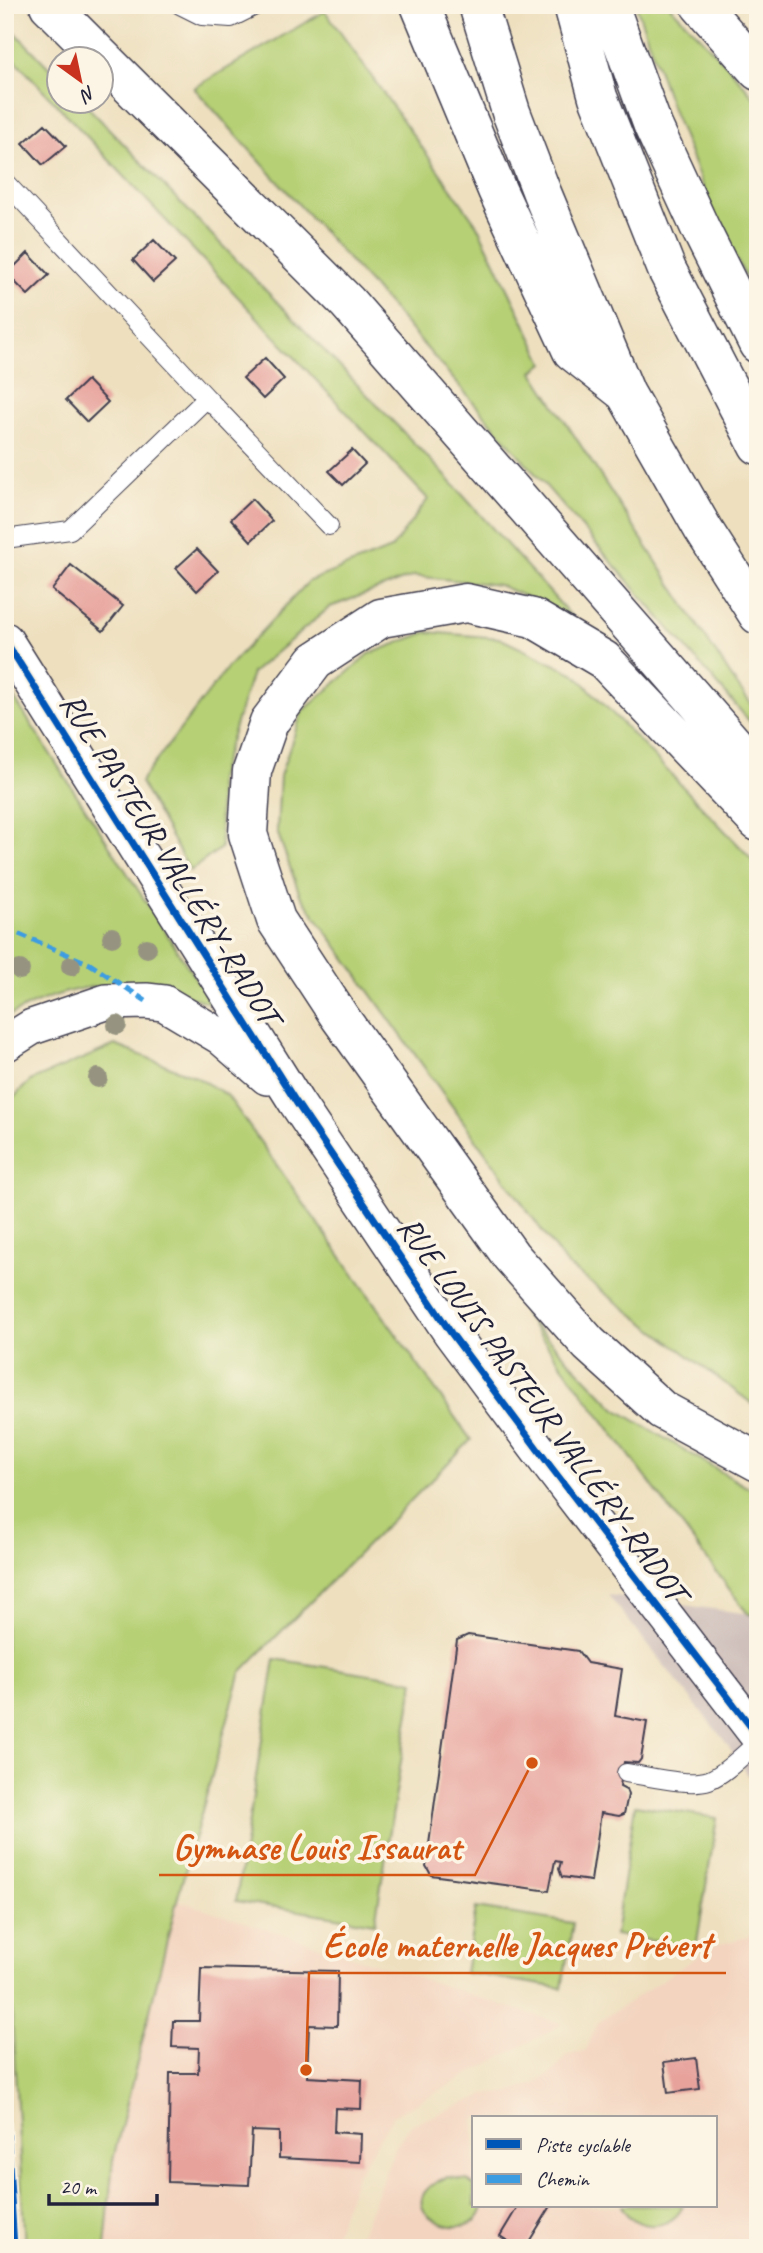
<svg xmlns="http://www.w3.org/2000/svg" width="763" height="2253" viewBox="0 0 763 2253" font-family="Caveat,sans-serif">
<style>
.built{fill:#f3d4bf;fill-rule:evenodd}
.industrial{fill:#cfc0bb}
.green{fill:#b6d075;stroke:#6c7958;stroke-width:2}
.building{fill:#e7a29c}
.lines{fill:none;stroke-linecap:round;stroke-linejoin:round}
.service-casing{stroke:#413e4f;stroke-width:20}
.minor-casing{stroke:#413e4f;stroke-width:38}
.trunk-casing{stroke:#413e4f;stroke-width:41}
.motorway-casing{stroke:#413e4f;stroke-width:41}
.service{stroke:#fff;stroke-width:18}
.minor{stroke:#fff;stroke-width:35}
.trunk{stroke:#fff;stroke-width:38}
.motorway{stroke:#fff;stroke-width:38}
.quiet{stroke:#3c9ce2;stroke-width:5;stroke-dasharray:10 5;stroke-linecap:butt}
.cycleway-casing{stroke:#fcf5e5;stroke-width:11}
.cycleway{stroke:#0057b8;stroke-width:7}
.tree{fill:#969480}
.labels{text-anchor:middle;stroke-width:7;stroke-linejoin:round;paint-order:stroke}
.street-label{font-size:33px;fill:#22223b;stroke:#fcf5e5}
.leader{fill:none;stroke:#d45411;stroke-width:2.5}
.callout-dot{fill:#d45411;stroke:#fcf5e5;stroke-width:2.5}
.callout-label{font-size:35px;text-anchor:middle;font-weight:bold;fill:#d45411;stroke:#fcf5e5;stroke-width:7;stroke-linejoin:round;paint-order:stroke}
</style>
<rect width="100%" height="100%" fill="#fcf5e5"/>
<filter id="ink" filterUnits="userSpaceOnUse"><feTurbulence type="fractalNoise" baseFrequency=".0143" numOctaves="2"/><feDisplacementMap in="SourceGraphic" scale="14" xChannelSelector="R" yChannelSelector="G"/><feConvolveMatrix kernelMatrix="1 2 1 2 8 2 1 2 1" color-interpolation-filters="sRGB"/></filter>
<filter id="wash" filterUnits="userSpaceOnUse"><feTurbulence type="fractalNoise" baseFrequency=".00686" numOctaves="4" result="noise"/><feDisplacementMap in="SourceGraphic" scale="28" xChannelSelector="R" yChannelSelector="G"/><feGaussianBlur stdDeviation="1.57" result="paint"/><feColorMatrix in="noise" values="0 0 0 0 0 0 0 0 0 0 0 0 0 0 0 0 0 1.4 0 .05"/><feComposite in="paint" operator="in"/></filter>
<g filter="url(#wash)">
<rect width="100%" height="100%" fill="#eee0bf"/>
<path class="built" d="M177 1900 562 2024 393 2116 356 2176 330 2248H105L113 2160Z
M758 1934V2248H355L397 2143 411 2125 484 2095 509 2092 534 2084 553 2072 566 2056 586 2050 597 2023 713 1946ZM474 2118H716V2206H474Z"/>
<path class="industrial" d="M608 1595 758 1615V1790L727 1744Z"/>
<path class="green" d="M636 5H669L728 66 758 102V300L719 227 672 109Z
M325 11 477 225 544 363 533 372 736 684 758 713V731L391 307 194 88Z
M5 22 59 78 60 102H83L442 472 572 617 499 585 414 576 330 607 252 673 218 779 221 848 190 871 140 782 228 667 309 581 391 549 428 499 13 58 5 65Z
M427 632 499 638 575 674 747 854 758 868V1408L566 1264 300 895 277 831 280 776 302 712 369 654Z
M5 684 212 1004C135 977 78 977 5 1018Z
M115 1045 194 1076 227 1095 471 1440 241 1672 177 1900 113 2160 105 2248H25L5 1892V1106L30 1081Z
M523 1313 616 1409 745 1486 758 1490V1615L748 1614Z
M275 1659 414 1681 375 1923 236 1901Z
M635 1805 717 1818 696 1948 615 1935Z
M476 1908 573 1923 562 1988 465 1973Z
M447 2177 467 2180 474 2186V2206H483C475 2253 376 2207 447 2177Z
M621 2206H683C671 2232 634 2231 621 2206Z"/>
<g id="blocks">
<path class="building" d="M45 124 66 146 43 165 23 143Z
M154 240 175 262 153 282 133 260Z
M28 253 49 275 28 295 7 274Z
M265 358 284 379 263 399 243 378Z
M87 380 108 402 87 422 66 400Z
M352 450 365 464 343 485 329 471Z
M252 499 272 521 251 541 231 519Z
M197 549 218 571 197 591 176 568Z
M71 565 123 606 103 631 52 590Z
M468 1635 578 1651 587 1663 622 1669 615 1716 647 1722 641 1759 638 1763 624 1762 620 1786 626 1789 628 1795 624 1814 619 1816 601 1813 591 1881 562 1877 559 1869 561 1862 555 1861 549 1891 431 1875 429 1871 426 1866 457 1640Z
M201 1968 338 1971 337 2026 309 2025 307 2077 362 2080 361 2109 335 2108 334 2132 361 2134 360 2162 279 2158V2132L252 2131 249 2185 168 2182 170 2073H198L199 2048 172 2047 173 2021H199Z
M696 2058 700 2089 668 2093 664 2062Z
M518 2206H551L525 2248H519L500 2236Z"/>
</g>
</g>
<g filter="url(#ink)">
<use href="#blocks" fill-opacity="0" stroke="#413e4f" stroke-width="2"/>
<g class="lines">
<g class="service-casing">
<path id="service" d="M180 5 202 16 231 18 257 5
M5 182 207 398 70 530 5 539
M207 398 329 526
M626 1773C648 1776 689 1787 709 1780 725 1774 745 1753 758 1742"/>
</g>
<g class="minor-casing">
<path id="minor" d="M5 640 296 1102 451 1333 551 1467 758 1736
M5 1044 32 1027 106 1002 146 1001 164 1003 221 1037 267 1077"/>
</g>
<g class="trunk-casing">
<path id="trunk" d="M700 5 758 71"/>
</g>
<g class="motorway-casing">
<path id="motorway" d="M49 5 347 302 758 772
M420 5 497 190 572 351 624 392
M478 5 511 112 542 193 626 394 703 529 758 615
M573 5 598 97 667 270 758 445
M609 5 653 126 701 230 758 344
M758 822 604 660 533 618 466 603 381 618 315 661 269 722 252 771 248 834 276 920 339 1016 511 1256 589 1344 662 1410 758 1462"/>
</g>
<use href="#service" class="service"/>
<use href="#minor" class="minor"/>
<use href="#trunk" class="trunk"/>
<use href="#motorway" class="motorway"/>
<path class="quiet" d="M5 928 90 964 146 1001"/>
<g class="cycleway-casing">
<path id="cycleway" d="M5 640 296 1102 451 1333 551 1467 758 1736
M5 2096 14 2248"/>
</g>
<use href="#cycleway" class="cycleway"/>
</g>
<g class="tree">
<circle cx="112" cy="937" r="10"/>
<circle cx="147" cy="948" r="10"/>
<circle cx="71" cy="966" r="10"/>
<circle cx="20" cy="970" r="10"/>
<circle cx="117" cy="1025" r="10"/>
<circle cx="98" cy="1078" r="10"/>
</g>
</g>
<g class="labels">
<g class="street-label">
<text transform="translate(171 858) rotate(58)" y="12">RUE PASTEUR VALLÉRY-RADOT</text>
<text transform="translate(543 1408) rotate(54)" y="12">RUE LOUIS PASTEUR VALLÉRY-RADOT</text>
</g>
</g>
<path class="leader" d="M532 1763L475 1875H159M306 2070L309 1973H726"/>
<g class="callout-dot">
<circle cx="532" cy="1763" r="7"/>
<circle cx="306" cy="2070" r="7"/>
</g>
<g class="callout-label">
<text x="317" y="1859">Gymnase Louis Issaurat</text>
<text x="517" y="1957">École maternelle Jacques Prévert</text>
</g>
<rect width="763" height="2253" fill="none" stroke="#fcf5e5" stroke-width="28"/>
<rect x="472" y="2116" width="245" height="91" fill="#fcf5e5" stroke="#a5a1a1" stroke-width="2"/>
<rect x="486" y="2139" width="35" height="10" fill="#0057b8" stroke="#a5a1a1" stroke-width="2"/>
<text x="536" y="2152" font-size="21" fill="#22223b">Piste cyclable</text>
<rect x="486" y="2174" width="35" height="10" fill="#3c9ce2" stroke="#a5a1a1" stroke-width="2"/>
<text x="536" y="2186" font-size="21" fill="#22223b">Chemin</text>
<g transform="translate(80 80) rotate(147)"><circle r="33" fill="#fcf5e5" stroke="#a5a1a1" stroke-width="2"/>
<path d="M0-5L12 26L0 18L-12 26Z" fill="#c8321e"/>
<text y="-10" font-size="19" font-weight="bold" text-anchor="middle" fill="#22223b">N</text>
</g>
<path d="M49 2194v10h108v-10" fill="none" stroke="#22223b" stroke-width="3.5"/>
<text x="60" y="2194" font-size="21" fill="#22223b" stroke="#fcf5e5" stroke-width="5" paint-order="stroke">20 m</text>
</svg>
